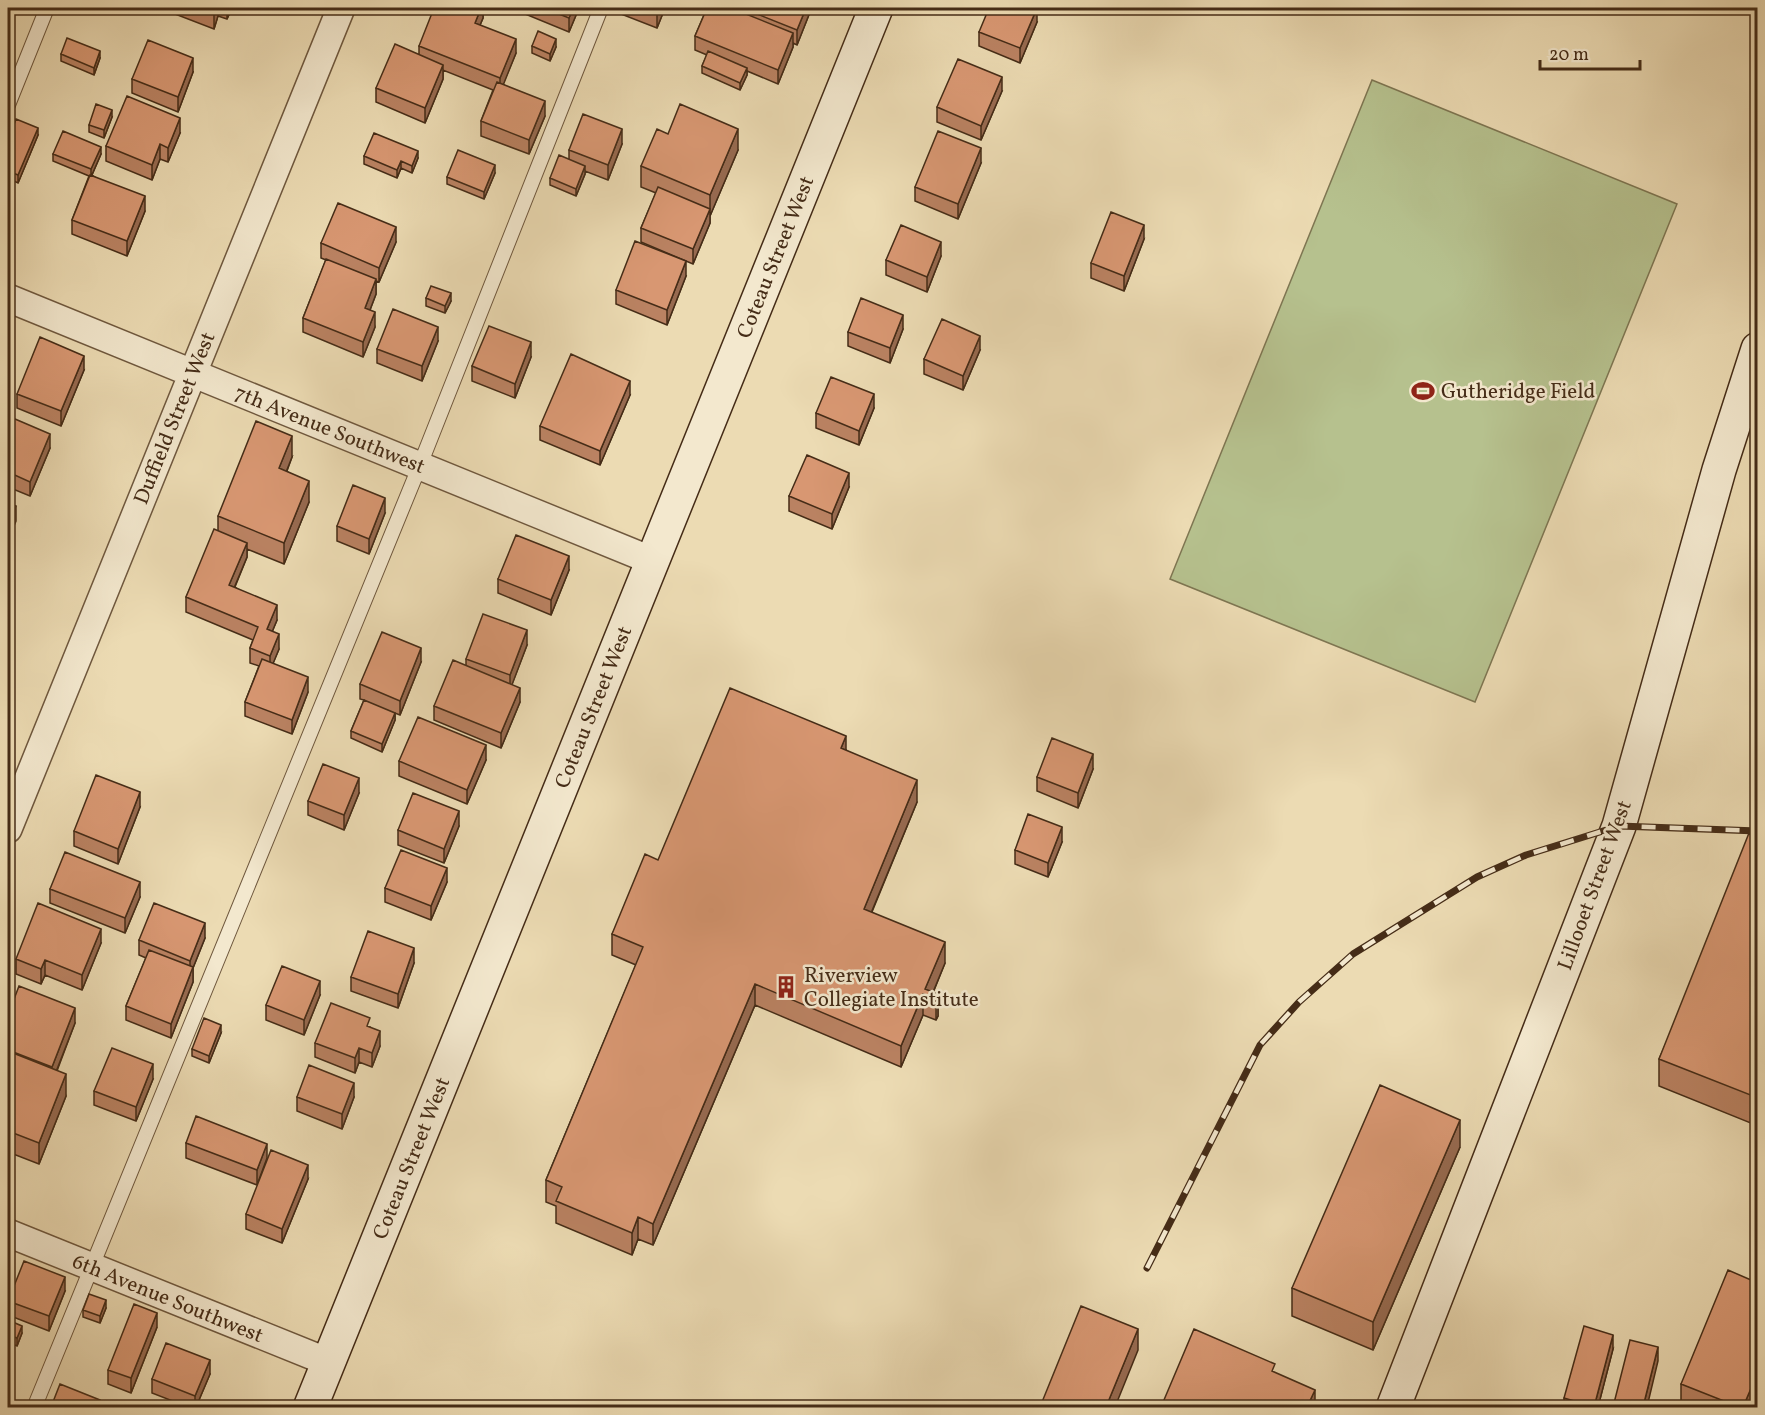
<svg xmlns="http://www.w3.org/2000/svg" width="1765" height="1415" viewBox="0 0 1765 1415" font-family="Vollkorn,serif">
<style>
.green{fill:#b6c18e;stroke:#7e7652;stroke-width:1.5}
.lines{fill:none;stroke-linecap:round;stroke-linejoin:round}
.lane-casing{stroke:#6f583e;stroke-width:16}
.street-casing{stroke:#6f583e;stroke-width:30}
.secondary-casing{stroke:#452c17;stroke-width:36}
.lane{stroke:#f3e8ce;stroke-width:14}
.street{stroke:#f3e8ce;stroke-width:27}
.secondary{stroke:#f3e8ce;stroke-width:33}
.rail-casing{stroke:#452c17;stroke-width:7}
.rail{stroke:#f3e8ce;stroke-width:4.5;stroke-dasharray:14;stroke-linecap:butt}
.wall{fill:#ba8262;stroke:#452c17;stroke-width:1.5}
.shaded-wall{fill:#976a50;stroke:#452c17;stroke-width:1.5}
.building{fill:#d89772;stroke:#452c17;stroke-width:1.5}
.labels{text-anchor:middle;stroke-width:5;stroke-linejoin:round;paint-order:stroke}
.street-label{font-size:21px;fill:#452c17;stroke:#f3e8ce}
.poi-label{font-size:21px;fill:#452c17;stroke:#f3e8ce;text-anchor:start}
</style>
<rect width="100%" height="100%" fill="#ecdbb3"/>
<filter id="stains"><feTurbulence type="fractalNoise" baseFrequency=".00333" numOctaves="4"/><feColorMatrix values="0 0 0 0 .2 0 0 0 0 .09 0 0 0 0 .02 0 0 0 .5 -.17"/></filter>
<radialGradient id="worn" r=".72"><stop offset=".6" stop-color="#630" stop-opacity="0"/><stop offset="1" stop-color="#630" stop-opacity=".3"/></radialGradient>
<path class="green" d="M1372 80 1677 204 1475 702 1170 579Z"/>
<g class="lines">
<g class="lane-casing">
<path id="lane" d="M8 105 47 8
M34 1408 420 465 601 8"/>
</g>
<g class="street-casing">
<path id="street" d="M8 298 653 561
M8 829 341 8
M8 1233 328 1362"/>
</g>
<g class="secondary-casing">
<path id="secondary" d="M310 1408 876 8
M1393 1408 1619 826 1719 470 1758 349"/>
</g>
<use href="#lane" class="lane"/>
<use href="#street" class="street"/>
<use href="#secondary" class="secondary"/>
<g class="rail-casing">
<path id="rail" d="M1147 1268 1260 1045 1299 1002 1353 954 1477 877 1526 855 1619 826 1758 831"/>
</g>
<use href="#rail" class="rail"/>
</g>
<path class="wall" d="M162 8H232L227 19 218 16 214 29 162 9Z
M483 8V18L480 25 516 53 503 84 545 116 529 154 481 136V121L493 90 443 70V79L425 123 376 102V88L419 54V46Z
M513 8H579L569 32 513 9Z
M621 8H665L657 28 621 14Z
M707 8H810V12L797 45 793 43V47L778 84 747 71V75L740 90 702 73V66L707 55 695 50V36Z
M1037 22 1020 63 979 46V32Z
M532 46 556 47 550 61 532 53Z
M61 54 100 58 94 75 61 61Z
M193 72 178 112 132 93V79Z
M1002 91 981 140 937 122V107Z
M112 117 104 138 89 132V125Z
M180 133 168 162 160 159 152 180 106 161V146Z
M668 134 738 150 710 216V223L693 264 641 242V228L656 193 641 187V166Z
M38 135 18 183 8 178V141Z
M622 144 608 180 585 171V174L576 196 550 185V178L569 159V150Z
M53 154H101L92 175 145 211 127 256 72 234V220L89 176 53 161Z
M364 156 418 158 412 173 401 168 397 178 364 164Z
M981 163 958 219 915 201V187Z
M495 173 484 199 447 184V177Z
M1144 239 1124 291 1091 278V263Z
M396 242 379 282 376 281V294L370 310 375 327 363 357 303 332V318L326 260 321 258V243Z
M941 256 927 292 886 275V260Z
M686 276 667 325 616 304V290Z
M426 298 451 301 445 313 426 306Z
M903 329 890 363 848 346V332Z
M438 341 422 381 377 363V349Z
M980 350 963 390 924 374V359Z
M531 357 515 398 472 381V366Z
M84 370 61 426 17 408V394Z
M630 395 600 465 540 440V426Z
M874 408 859 445 816 428V413Z
M8 416 50 448 30 496 8 487Z
M292 457 287 471 309 502 284 564 247 549V557L235 587 277 620 272 632 279 649 273 663 308 692 292 734 245 716V702L259 666 250 663V648L253 640 186 612V597L218 531V516Z
M849 487 832 529 789 511V496Z
M385 513 369 554 337 541V526Z
M569 570 551 615 498 593V579Z
M527 645 512 684 520 702 501 748 434 720V706L466 665V659Z
M421 662 400 715 395 713V720L382 752 351 738V731L364 700 360 699V684Z
M846 750 917 802 872 912 945 963 933 993 938 994V1016L936 1020 923 1015 901 1067 755 1005 653 1245 638 1239 632 1255 556 1223V1206L546 1202V1180L636 965 612 955V934L658 860Z
M486 760 467 804 399 776V761Z
M1093 769 1078 808 1037 791V777Z
M359 793 344 830 308 815V801Z
M140 807 118 864 74 846V831Z
M459 826 444 863 398 845V830Z
M1758 837V1126L1659 1086V1059Z
M1062 842 1048 877 1015 864V850Z
M447 882 431 920 385 902V888Z
M50 889 140 897 125 933 50 903Z
M205 938 193 968V982L171 1038 126 1020V1006L146 958 139 955V940Z
M101 943 82 990 45 975 41 984 16 974V959Z
M414 963 398 1008 351 991V977Z
M320 995 304 1035 266 1020V1005Z
M8 1015 75 1023 57 1071 66 1096 39 1164 8 1152Z
M370 1027 380 1046 372 1067 359 1062 355 1073 315 1057V1043Z
M221 1033 209 1063 192 1056V1049Z
M153 1079 136 1121 94 1105V1091Z
M297 1097H354L342 1129 297 1111Z
M186 1143 267 1158 257 1185 186 1158Z
M1460 1147 1373 1350 1292 1316V1288Z
M308 1179 282 1243 246 1229V1214Z
M1758 1283V1393L1752 1407H1687L1681 1405V1384Z
M65 1291 49 1331 8 1315V1301Z
M106 1308 100 1323 83 1317V1310Z
M8 1320 22 1333 17 1346 8 1342Z
M157 1327 131 1393 108 1384V1370Z
M1613 1349 1598 1407H1564V1398Z
M210 1374 196 1407H188L152 1393V1379Z"/>
<path class="shaded-wall" d="M216 8H218V16L214 29V14Z
M227 8H232L227 19Z
M481 8H483V18L475 37V23Z
M573 8H579L569 32V18Z
M659 8H665L657 28V14Z
M806 8H810V12L797 45V30Z
M1037 8V22L1020 63V48Z
M793 33V47L778 84V70Z
M516 39V53L500 93V78Z
M556 39V47L550 61V54Z
M100 51V58L94 75V68Z
M193 58V72L178 112V97Z
M443 65V79L425 123V108Z
M747 68V75L740 90V83Z
M1002 77V91L981 140V126Z
M545 101V116L529 154V140Z
M112 110V117L104 138V130Z
M180 118V133L168 162V148Z
M38 128V135L18 183V175Z
M622 129V144L608 180V165Z
M738 129V150L710 216V195Z
M160 144V159L152 180V165Z
M101 147V154L91 177V169Z
M981 148V163L958 219V204Z
M418 151V158L412 173V166Z
M401 161V168L397 178V170Z
M495 165V173L484 199V192Z
M585 166V174L576 196V189Z
M145 196V211L127 256V241Z
M710 209V223L693 264V249Z
M1144 225V239L1124 291V276Z
M396 227V242L379 282V268Z
M941 242V256L927 292V277Z
M686 261V276L667 325V310Z
M376 279V294L365 323V308Z
M451 293V301L445 313V306Z
M375 312V327L363 357V342Z
M903 315V329L890 363V348Z
M438 327V341L422 381V366Z
M980 336V350L963 390V376Z
M531 342V357L515 398V384Z
M84 356V370L61 426V411Z
M630 381V395L600 465V451Z
M874 394V408L859 445V431Z
M50 434V448L30 496V482Z
M292 436V457L279 490V468Z
M849 473V487L832 529V514Z
M309 481V502L284 564V543Z
M385 498V513L369 554V539Z
M16 506V521L8 540V525Z
M247 543V557L229 600V585Z
M569 556V570L551 615V600Z
M277 605V620L267 644V629Z
M527 630V645L510 690V675Z
M279 634V649L270 671V656Z
M421 648V662L400 715V701Z
M308 677V692L292 734V720Z
M520 688V702L501 748V733Z
M395 713V720L382 752V744Z
M846 736V757L841 748Z
M486 745V760L467 804V790Z
M1093 754V769L1078 808V793Z
M359 778V793L344 830V815Z
M917 780V802L864 930V909Z
M140 792V807L118 864V849Z
M459 811V826L444 863V849Z
M1062 827V842L1048 877V863Z
M447 868V882L431 920V906Z
M140 882V897L125 933V918Z
M205 923V938L193 968V982L171 1038V1024L190 975V961Z
M101 929V943L82 990V975Z
M945 942V963L931 997 925 989Z
M414 948V963L398 1008V994Z
M45 960V975L41 984V969Z
M320 981V995L304 1035V1020Z
M755 984V1005L653 1245V1224Z
M923 994V1015L901 1067V1046Z
M938 994V1016L936 1020V999Z
M75 1008V1023L52 1082V1067Z
M221 1025V1033L209 1063V1056Z
M380 1031V1046L372 1067V1053Z
M359 1048V1062L355 1073V1058Z
M153 1064V1079L136 1121V1107Z
M66 1074V1096L39 1164V1143Z
M354 1083V1097L342 1129V1114Z
M1460 1120V1147L1373 1350V1322Z
M267 1144V1158L257 1185V1170Z
M308 1165V1179L282 1243V1229Z
M638 1217V1239L632 1255V1233Z
M65 1277V1291L49 1331V1316Z
M106 1300V1308L100 1323V1316Z
M157 1313V1327L131 1393V1378Z
M22 1326V1333L17 1346V1338Z
M1138 1329V1350L1115 1407H1106Z
M1613 1335V1349L1598 1407H1594Z
M1658 1347V1361L1647 1407H1643Z
M210 1360V1374L196 1407H195V1396Z
M1758 1372V1393L1752 1407H1743Z
M1315 1390V1407H1307Z"/>
<path class="building" d="M196 8H216L214 14Z
M434 8H481L475 23 516 39 500 78 419 46Z
M544 8H573L569 18Z
M641 8H659L657 14Z
M707 8H731L793 33 778 70 695 36Z
M742 8H806L797 30Z
M989 8H1037L1020 48 979 32Z
M538 31 556 39 550 54 532 46Z
M67 38 100 51 94 68 61 54Z
M148 40 193 58 178 97 132 79Z
M395 44 443 65 425 108 376 88Z
M708 51 747 68 740 83 702 66Z
M958 59 1002 77 981 126 937 107Z
M497 82 545 101 529 140 481 121Z
M127 96 180 118 168 148 160 144 152 165 106 146Z
M96 104 112 110 104 130 89 125Z
M680 104 738 129 710 195 641 166 657 129 668 134Z
M583 114 622 129 608 165 569 150Z
M16 119 38 128 18 175 8 171V141Z
M63 131 101 147 91 169 53 154Z
M938 131 981 148 958 204 915 187Z
M374 133 418 151 412 166 401 161 397 170 364 156Z
M458 150 495 165 484 192 447 177Z
M559 155 585 166 576 189 550 178Z
M90 175 145 196 127 241 72 220Z
M658 187 710 209 693 249 641 228Z
M338 203 396 227 379 268 321 243Z
M1111 212 1144 225 1124 276 1091 263Z
M901 225 941 242 927 277 886 260Z
M635 241 686 261 667 310 616 290Z
M326 259 376 279 365 308 375 312 363 342 303 318Z
M431 286 451 293 445 306 426 298Z
M861 298 903 315 890 348 848 332Z
M393 309 438 327 422 366 377 349Z
M942 319 980 336 963 376 924 359Z
M489 326 531 342 515 384 472 366Z
M40 337 84 356 61 411 17 394Z
M571 354 630 381 600 451 540 426Z
M831 377 874 394 859 431 816 413Z
M8 416 50 434 30 482 8 472Z
M256 421 292 436 279 468 309 481 284 543 218 516Z
M807 455 849 473 832 514 789 496Z
M353 485 385 498 369 539 337 526Z
M8 503 16 506 8 525Z
M214 529 247 543 229 585 277 605 267 629 279 634 270 656 250 648 258 627 186 597Z
M516 535 569 556 551 600 498 579Z
M483 614 527 630 510 675 466 659Z
M382 632 421 648 400 701 360 684Z
M262 659 308 677 292 720 245 702Z
M453 660 520 688 501 733 434 706Z
M730 688 846 736 841 748 917 780 864 909 945 942 925 989 938 994 936 999 923 994 901 1046 755 984 653 1224 638 1217 632 1233 556 1201 562 1187 546 1180 643 947 612 934 645 854 658 860Z
M364 700 395 713 382 744 351 731Z
M418 717 486 745 467 790 399 761Z
M1052 738 1093 754 1078 793 1037 777Z
M323 764 359 778 344 815 308 801Z
M96 775 140 792 118 849 74 831Z
M413 793 459 811 444 849 398 830Z
M1028 814 1062 827 1048 863 1015 850Z
M1749 833 1758 837V1098L1659 1059Z
M401 850 447 868 431 906 385 888Z
M65 852 140 882 125 918 50 889Z
M38 903 101 929 82 975 45 960 41 969 16 959Z
M154 903 205 923 190 961 139 940Z
M368 931 414 948 398 994 351 977Z
M149 950 193 967 171 1024 126 1006Z
M282 966 320 981 304 1020 266 1005Z
M19 986 75 1008 52 1067 8 1050V1015Z
M331 1003 370 1018 367 1026 380 1031 372 1053 359 1048 355 1058 315 1043Z
M204 1018 221 1025 209 1056 192 1049Z
M112 1048 153 1064 136 1107 94 1091Z
M8 1051 66 1074 39 1143 8 1131Z
M309 1065 354 1083 342 1114 297 1097Z
M1380 1085 1460 1120 1373 1322 1292 1288Z
M196 1116 267 1144 257 1170 186 1143Z
M271 1150 308 1165 282 1229 246 1214Z
M24 1261 65 1277 49 1316 8 1301Z
M1728 1270 1758 1283V1372L1743 1407H1739L1681 1384Z
M89 1294 106 1300 100 1316 83 1310Z
M134 1304 157 1313 131 1378 108 1370Z
M1081 1306 1138 1329 1106 1407H1040Z
M8 1320 22 1326 17 1338 8 1335Z
M1584 1326 1613 1335 1594 1407 1564 1398Z
M1194 1329 1275 1364 1272 1371 1315 1390 1307 1407H1161Z
M1630 1340 1658 1347 1643 1407H1613Z
M166 1343 210 1360 195 1396 152 1379Z
M60 1384 100 1400 97 1407H51Z
M154 1403 166 1407H152Z"/>
<defs>
<g id="stadium-bare" transform="scale(1.8)"><path d="M0-5a6.5 5 0 1 0 0 10a6.5 5 0 1 0 0-10ZM-3.5-1.8h7v3.6h-7Z" fill="#8f2418" stroke="#f3e8ce" stroke-width="2.5" paint-order="stroke"/></g>
<g id="building-bare" transform="scale(1.8)"><path d="M-4-6H4V6H1V3H-1V6H-4ZM-2.5-4.3h1.7v1.8h-1.7ZM.8-4.3h1.7v1.8H.8ZM-2.5-1h1.7V.8h-1.7ZM.8-1h1.7V.8H.8Z" fill="#8f2418" stroke="#f3e8ce" stroke-width="2.5" paint-order="stroke"/></g>
</defs>
<g fill-rule="evenodd">
<use href="#stadium-bare" x="1423" y="391"/>
<use href="#building-bare" x="786" y="987"/>
</g>
<g class="labels">
<g class="street-label">
<text transform="translate(775 257) rotate(-68)" y="7">Coteau Street West</text>
<text transform="translate(174 418) rotate(-68)" y="7">Duffield Street West</text>
<text transform="translate(330 429) rotate(22)" y="7">7th Avenue Southwest</text>
<text transform="translate(593 707) rotate(-68)" y="7">Coteau Street West</text>
<text transform="translate(1594 885) rotate(-70)" y="7">Lillooet Street West</text>
<text transform="translate(411 1158) rotate(-68)" y="7">Coteau Street West</text>
<text transform="translate(168 1298) rotate(22)" y="7">6th Avenue Southwest</text>
</g>
<g class="poi-label">
<text x="1441" y="398">Gutheridge Field</text>
<text x="804" y="982">Riverview<tspan x="804" dy="24">Collegiate Institute</tspan></text>
</g>
</g>
<rect width="1765" height="1415" fill="none" stroke="#ecdbb3" stroke-width="30"/>
<rect x="9" y="9" width="1747" height="1397" fill="none" stroke="#452c17" stroke-width="3"/>
<rect x="15" y="15" width="1735" height="1385" fill="none" stroke="#452c17" stroke-width="1.5"/>
<path d="M1540 60v9h100v-9" fill="none" stroke="#452c17" stroke-width="3"/>
<text x="1549" y="60" font-size="18" fill="#452c17" stroke="#f3e8ce" stroke-width="4.5" paint-order="stroke">20 m</text>
<rect width="100%" height="100%" filter="url(#stains)"/>
<rect width="100%" height="100%" fill="url(#worn)"/>
</svg>
